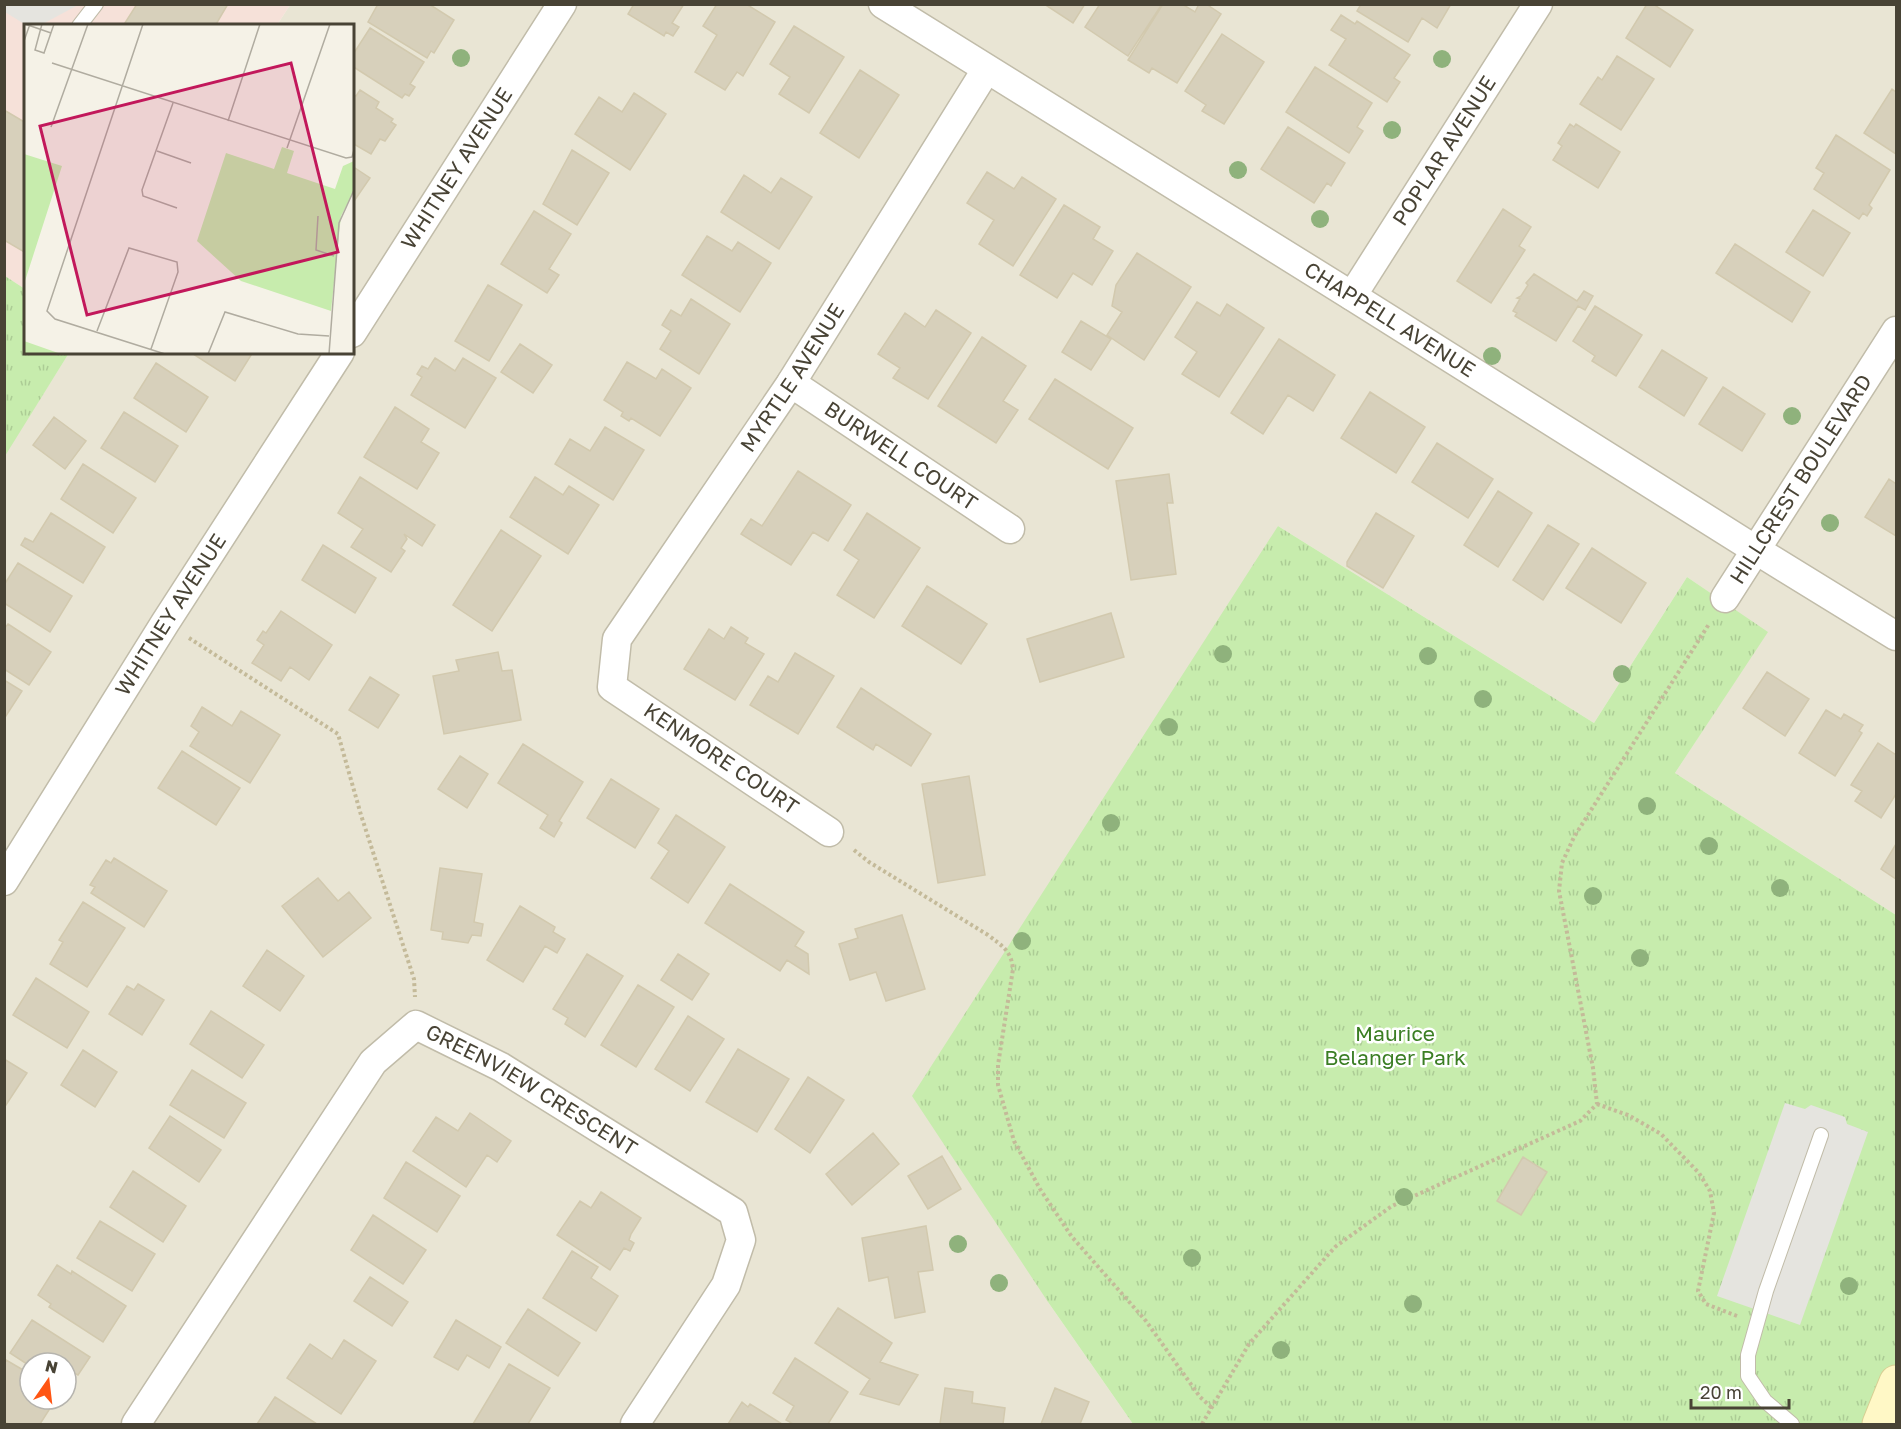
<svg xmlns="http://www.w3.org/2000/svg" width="1901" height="1429" viewBox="0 0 1901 1429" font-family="'Golos Text',sans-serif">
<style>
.residential{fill:#e9e5d4;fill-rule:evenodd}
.medical{fill:#f6e1d9}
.park{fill:url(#park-tufts)}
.parking{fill:#e5e4df}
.building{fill:#d7d0bb;stroke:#d2c9ae;stroke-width:1.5}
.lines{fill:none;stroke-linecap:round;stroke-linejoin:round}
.service-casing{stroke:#c1bca9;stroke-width:16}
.minor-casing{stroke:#c1bca9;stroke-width:31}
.secondary-casing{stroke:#d8ce93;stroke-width:35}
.path{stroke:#c4ba99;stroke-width:4;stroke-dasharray:3 3;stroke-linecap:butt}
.service{stroke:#fff;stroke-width:14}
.minor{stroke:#fff;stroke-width:28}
.secondary{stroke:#fff8c6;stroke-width:33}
.tree{fill:#8fb27c}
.labels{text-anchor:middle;stroke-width:5;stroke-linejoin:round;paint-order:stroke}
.street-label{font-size:21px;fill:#484335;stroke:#fff}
.park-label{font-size:21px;fill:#3b7e24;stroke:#fff}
.inset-road{fill:none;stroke:#b0aca0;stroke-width:1.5}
.view{fill:#c2185b;fill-opacity:0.15;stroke:#c2185b;stroke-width:3}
.inset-edge{fill:none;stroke:#484335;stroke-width:3}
</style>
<defs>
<pattern id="park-tufts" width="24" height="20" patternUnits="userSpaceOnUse" patternTransform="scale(1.5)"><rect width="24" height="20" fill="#c7ecad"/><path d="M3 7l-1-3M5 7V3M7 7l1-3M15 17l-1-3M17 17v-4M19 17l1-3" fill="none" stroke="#accc95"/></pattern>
</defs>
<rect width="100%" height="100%" fill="#f5f2e7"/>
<path class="residential" d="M290 5H1896V915L1675 773 1767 632 1687 577 1594 723 1278 526 1048 1302 1133 1424H5L4 456 69 353 352 352V26L277 25ZM30 1363H66V1399H30Z"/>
<path class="medical" d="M4 5H290L277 25 26 26 25 289 5 276Z"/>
<path class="park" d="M5 276 25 289 26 352 69 353 5 456Z
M1278 526 1594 723 1687 577 1768 632 1675 773 1896 915V1365L1877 1424H1133L1048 1302 912 1096Z"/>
<path class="parking" d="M4 5 5 4 78 5 39 26 26 25 5 12Z
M1785 1103 1805 1109 1811 1105 1845 1117 1847 1124 1868 1132 1800 1325 1717 1296Z"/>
<path class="building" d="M137 4H228L215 26H123Z
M378 4H429L454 20 434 53 431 51 427 58 368 22Z
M634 4H684L672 23 679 27 673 36 666 32 664 36 628 14Z
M717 4H746L775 22 743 76 737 72 725 90 695 72 717 35 703 26Z
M1044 4H1085L1073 23Z
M1100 4H1162L1128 56 1085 27Z
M1163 4H1182L1195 12 1199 4H1206L1221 14 1177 83 1152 68 1149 73 1128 60Z
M1359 4H1451L1437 28 1422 18 1408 42 1357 11 1360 6Z
M1647 4H1653L1693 30 1670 67 1626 38Z
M1341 15 1355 24 1357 21 1410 55 1394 78 1400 82 1387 102 1329 65 1346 39 1331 30Z
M794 26 844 57 809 113 779 94 790 77 770 64Z
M370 28 424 62 410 84 415 87 409 96 405 94 402 98 352 66V56Z
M1222 34 1264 62 1224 124 1202 111 1206 105 1185 91Z
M1617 56 1654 79 1621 130 1580 104 1598 77 1602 80Z
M1315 67 1372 103 1357 127 1363 131 1349 153 1286 112Z
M860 70 899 95 859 158 820 133Z
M1892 89 1896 92V154L1864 133Z
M360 90 379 102 376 108 393 119 391 122 396 125 385 141 380 139 371 154 352 143V94L356 96Z
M634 93 666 114 630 170 575 134 599 97 622 112Z
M4 110 26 123V253L4 240Z
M1570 124 1574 127 1576 124 1620 152 1598 188 1553 160 1562 146 1558 143Z
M1288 127 1345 163 1331 186 1327 183 1314 203 1261 169Z
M1836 135 1890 170 1869 205 1872 208 1867 216 1863 213 1859 219 1814 189 1824 173 1816 168Z
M572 150 609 173 577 225 543 204Z
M352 166 370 178 352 204Z
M987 172 1014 189 1022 177 1056 199 1013 266 979 244 994 220 967 203Z
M744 175 771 193 781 178 812 197 779 249 721 212Z
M1064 205 1100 227 1093 239 1113 251 1092 285 1073 273 1057 298 1020 275Z
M1503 209 1531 227 1519 246 1525 250 1491 303 1457 281Z
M1813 210 1850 233 1823 276 1786 252Z
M534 211 571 234 549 269 559 275 547 293 501 264Z
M707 236 732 251 738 242 771 263 740 312 682 275Z
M1735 244 1810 292 1792 322 1716 273Z
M1137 253 1191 287 1144 360 1107 335 1122 312 1112 306 1116 285Z
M1534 274 1577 301 1584 291 1593 296 1585 310 1578 306 1556 341 1515 316 1517 313 1513 311 1520 299 1517 298 1521 296 1528 285 1526 283Z
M488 285 522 305 489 361 455 341Z
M691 299 730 324 699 374 660 349 671 331 662 325 671 310 681 316Z
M1197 302 1220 316 1227 304 1264 328 1219 397 1182 374 1197 352 1175 337Z
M1595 306 1642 335 1616 376 1592 361 1595 356 1573 341Z
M936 310 971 333 928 399 893 378 900 368 878 354 905 313 925 327Z
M1081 321 1111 339 1091 370 1062 352Z
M982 337 1026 366 1003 401 1018 410 996 443 938 406Z
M1279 339 1335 375 1313 411 1288 395 1263 434 1231 413Z
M520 344 552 365 533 393 501 372Z
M1662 350 1707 378 1684 416 1639 387Z
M190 352H253L235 381Z
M435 358 455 371 463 358 496 378 465 428 411 395 422 377 417 374 422 366 428 369Z
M627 362 656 379 662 369 691 388 660 436 631 418 629 421 621 416 623 412 604 400Z
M156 363 208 397 186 432 134 398Z
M1055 379 1133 428 1108 469 1029 419Z
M1723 387 1765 414 1742 451 1699 424Z
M1370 392 1425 427 1396 473 1341 438Z
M395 407 429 429 421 442 439 453 417 489 364 457Z
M124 412 178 446 155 482 101 448Z
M54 417 86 441 65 469 33 445Z
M605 427 644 450 613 500 555 464 570 439 590 451Z
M1437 443 1493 479 1468 518 1412 482Z
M83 464 136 498 113 533 61 499Z
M798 471 851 505 828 541 813 532 791 565 741 534 751 519 762 526Z
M1169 474 1173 503H1167L1176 574 1131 580 1116 481Z
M360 477 435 525 422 546 404 534 407 539 401 548 405 551 391 572 351 547 363 529 338 513Z
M535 477 563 495 569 486 599 505 568 554 510 517Z
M1889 479 1896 484V536L1865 517Z
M1498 491 1532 513 1498 567 1464 545Z
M51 513 105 547 83 583 21 545 25 538 33 542Z
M867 513 920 548 874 618 837 595 859 560 844 550Z
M1376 513 1414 536 1383 588 1347 566V562Z
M1548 525 1579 544 1543 600 1513 580Z
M501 530 541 556 492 631 453 605Z
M323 545 376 578 355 613 302 580Z
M1592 548 1646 583 1621 623 1566 588Z
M18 563 72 596 50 632 4 603V585Z
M927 586 987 624 961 664 902 626Z
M281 611 332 645 309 680 290 667 281 681 252 663 264 645 257 640 263 631 266 633Z
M1111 613 1124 657 1040 682 1027 639Z
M8 624 51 652 29 685 4 669V629Z
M731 627 748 638 745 643 764 654 735 700 684 669 709 629 724 639Z
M498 652 502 671 512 670 521 720 444 734 433 676 459 671 456 660Z
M795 653 834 676 798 734 750 705 768 676 778 682Z
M1767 672 1809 699 1785 736 1743 708Z
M370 677 399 695 378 728 349 710Z
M4 680 22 691 4 719Z
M861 688 931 734 911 766 876 744 873 750 837 727Z
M202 707 232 726 241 711 280 735 250 783 190 746 199 732 191 726Z
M1826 710 1841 719 1844 714 1863 725 1859 731 1862 733 1835 776 1799 753Z
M1878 743 1896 755V794L1881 818 1855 801 1862 791 1851 785Z
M523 744 583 782 559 821 562 823 554 837 540 828 548 815 498 783Z
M182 751 240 788 216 825 158 788Z
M460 756 488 774 467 808 438 789Z
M969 776 985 875 938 883 922 784Z
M611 779 659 809 635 848 587 818Z
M676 815 725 847 688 903 651 878 669 851 658 843Z
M1896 844V879L1881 869Z
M114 858 167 891 144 927 91 893 95 887 90 885 106 860 111 863Z
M440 868 482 874 474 922 483 924 481 936 472 935 468 943 442 939 443 932 431 930Z
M318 878 338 901 349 892 371 918 323 957 282 906Z
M730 884 804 932 795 946 808 954 809 974 787 960 780 971 705 923Z
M83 902 125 928 87 987 50 964 63 942 59 940Z
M520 906 555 927 553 932 565 939 557 953 545 946 523 982 487 960Z
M902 915 925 989 886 1001 876 972 850 980 839 944 858 938 855 929Z
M267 950 304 976 280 1011 243 986Z
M587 954 623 976 585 1037 565 1024 568 1018 553 1009Z
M678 954 709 974 692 1000 661 980Z
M36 978 89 1012 67 1048 13 1015Z
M138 984 164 1000 142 1035 109 1014 127 986 134 990Z
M638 985 674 1007 636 1067 601 1045Z
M211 1011 264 1045 242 1078 190 1044Z
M688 1016 724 1039 690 1091 655 1069Z
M738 1049 789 1079 757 1132 706 1102Z
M83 1050 117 1072 95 1107 61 1085Z
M4 1059 27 1073 4 1108Z
M192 1070 246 1103 224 1138 170 1105Z
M808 1077 844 1100 810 1153 775 1129Z
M470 1113 511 1141 497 1162 487 1155 466 1187 413 1151 436 1117 458 1131Z
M170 1116 221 1150 199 1182 149 1148Z
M873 1133 899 1164 852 1205 826 1174Z
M942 1156 961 1189 928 1209 908 1176Z
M1523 1157 1547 1172 1521 1215 1497 1201Z
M406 1162 460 1196 437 1232 384 1198Z
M133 1171 186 1206 163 1242 110 1207Z
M601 1192 641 1218 631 1234 629 1240 634 1243 630 1251 624 1248 610 1270 557 1235 580 1201 591 1208Z
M373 1215 426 1250 403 1284 351 1250Z
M100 1221 155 1254 132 1291 77 1258Z
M926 1226 933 1270 918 1272 925 1312 895 1318 888 1277 869 1281 862 1238Z
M572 1251 598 1267 591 1278 618 1296 596 1331 543 1298Z
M57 1265 71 1274 72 1271 126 1306 103 1342 49 1307 51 1304 38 1295Z
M370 1277 408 1302 392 1326 354 1301Z
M838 1308 892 1343 880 1362 918 1375 899 1405 860 1394 870 1379 815 1343Z
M528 1309 580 1343 558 1376 506 1343Z
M32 1320 90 1357 78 1375 72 1372 66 1382V1363H30V1366L10 1353Z
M456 1320 501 1347 489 1368 467 1355 458 1370 434 1357Z
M344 1340 376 1361 341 1414 287 1378 310 1344 332 1359Z
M795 1358 848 1392 828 1424H793L786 1420 794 1406 773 1393Z
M6 1360 30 1374V1399H56L40 1424H9L4 1422V1363Z
M509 1364 550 1388 528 1424H473Z
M945 1388 973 1392 972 1403 1005 1408 1003 1424H940Z
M1055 1388 1089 1402 1080 1424H1041Z
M275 1397 317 1424H257Z
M742 1402 748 1407 750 1404 782 1424H728Z"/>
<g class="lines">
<g class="service-casing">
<path id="service" d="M79 26 96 4
M1792 1424 1765 1401 1748 1376V1355L1766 1291 1821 1135"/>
</g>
<g class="minor-casing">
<g id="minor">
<path id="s1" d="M883 4 1352 296 1756 550 1896 636"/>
<path id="s2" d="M1352 296 1538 4"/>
<path id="s3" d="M352 333 562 4"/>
<path id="s4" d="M791 383 1010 529"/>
<path id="s5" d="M1725 598 1896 331"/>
<path id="s6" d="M829 832 612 687 617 639 791 383 986 70"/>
<path id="s7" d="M4 881 165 623 340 352"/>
<path id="s8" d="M136 1424 373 1062 416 1025 501 1067 733 1212 741 1240 726 1285 635 1424"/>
</g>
</g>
<g class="secondary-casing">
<path id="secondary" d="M1879 1424 1896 1382"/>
</g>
<path class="path" d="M189 638 338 734 361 815 414 979 415 997
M854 850 869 862 988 935C1002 946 1011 950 1013 969L998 1065V1085L1014 1141 1040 1189 1072 1237 1146 1321 1200 1397 1212 1408
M1597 1104 1628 1115 1661 1134 1699 1173 1710 1191 1714 1213 1698 1291 1706 1304 1737 1316
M1202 1424 1249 1344 1335 1247 1392 1206 1580 1121 1597 1104 1593 1068 1559 891 1562 863 1574 837 1709 624"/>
<use href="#service" class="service"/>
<use href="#minor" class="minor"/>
<use href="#secondary" class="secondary"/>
</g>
<g class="tree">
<circle cx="461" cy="58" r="9"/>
<circle cx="1442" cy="59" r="9"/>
<circle cx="1392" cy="130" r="9"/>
<circle cx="1238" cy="170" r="9"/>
<circle cx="1320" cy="219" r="9"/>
<circle cx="1492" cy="356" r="9"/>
<circle cx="1792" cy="416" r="9"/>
<circle cx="1830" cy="523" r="9"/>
<circle cx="1223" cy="654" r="9"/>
<circle cx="1428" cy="656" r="9"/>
<circle cx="1622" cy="674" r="9"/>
<circle cx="1483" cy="699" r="9"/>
<circle cx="1169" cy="727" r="9"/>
<circle cx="1647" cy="806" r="9"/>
<circle cx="1111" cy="823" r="9"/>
<circle cx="1709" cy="846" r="9"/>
<circle cx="1780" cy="888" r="9"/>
<circle cx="1593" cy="896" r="9"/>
<circle cx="1022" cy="941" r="9"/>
<circle cx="1640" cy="958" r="9"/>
<circle cx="1404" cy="1197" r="9"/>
<circle cx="958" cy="1244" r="9"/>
<circle cx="1192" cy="1258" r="9"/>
<circle cx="999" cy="1283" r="9"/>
<circle cx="1849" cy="1286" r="9"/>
<circle cx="1413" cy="1304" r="9"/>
<circle cx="1281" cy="1350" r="9"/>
</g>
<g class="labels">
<g class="street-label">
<text dy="7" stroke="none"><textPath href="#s2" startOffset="172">POPLAR AVENUE</textPath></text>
<text dy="7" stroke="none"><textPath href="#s3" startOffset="195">WHITNEY AVENUE</textPath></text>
<text dy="7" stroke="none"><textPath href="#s1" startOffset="597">CHAPPELL AVENUE</textPath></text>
<text dy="7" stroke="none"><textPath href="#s6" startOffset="624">MYRTLE AVENUE</textPath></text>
<text dy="7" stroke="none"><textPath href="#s4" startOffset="132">BURWELL COURT</textPath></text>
<text dy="7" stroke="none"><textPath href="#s5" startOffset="141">HILLCREST BOULEVARD</textPath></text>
<text dy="7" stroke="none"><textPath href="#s7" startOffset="314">WHITNEY AVENUE</textPath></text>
<text transform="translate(721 759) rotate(34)" y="7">KENMORE COURT</text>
<text dy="7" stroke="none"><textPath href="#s8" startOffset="622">GREENVIEW CRESCENT</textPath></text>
</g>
<g class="park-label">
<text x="1395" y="1041">Maurice<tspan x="1395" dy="24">Belanger Park</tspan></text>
</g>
</g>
<g transform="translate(24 24)">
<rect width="330" height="330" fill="#f5f2e7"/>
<path d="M258 123 270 127 263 149 311 165 319 142 330 137V167L317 192 307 287 217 257 173 217 202 129 250 145ZM0 130 38 142 0 260ZM0 317 37 330H0Z" fill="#c7ecad"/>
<path class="inset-road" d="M1 0 27 9M18 0 11 26 20 29 30 0M119 0 23 287 31 295 141 330M0 17 6 0M28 39 322 134 328 133 330 126M149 79 118 166 119 172 153 184M204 97 236 0M27 103 64 0M263 124 306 0M133 127 167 139M294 192 292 226 310 232M73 307 105 224 153 238 154 248 127 325M184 330 201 288 274 310 305 312M305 330 315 199 330 166"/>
<path class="view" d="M267 39 314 228 63 291 16 102Z"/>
<rect width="330" height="330" class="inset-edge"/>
</g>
<rect width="1901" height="1429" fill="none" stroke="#484335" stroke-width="12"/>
<g transform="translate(48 1381) rotate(14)"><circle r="28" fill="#ffffff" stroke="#b6b4ae" stroke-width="1.5"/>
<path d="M0-4.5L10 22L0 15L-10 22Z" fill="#ff5513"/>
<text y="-9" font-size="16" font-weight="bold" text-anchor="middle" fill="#484335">N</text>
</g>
<path d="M1691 1399v9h98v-9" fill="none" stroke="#484335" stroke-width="3"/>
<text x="1700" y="1399" font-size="18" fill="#484335" stroke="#ffffff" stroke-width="4.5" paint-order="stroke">20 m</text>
</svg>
